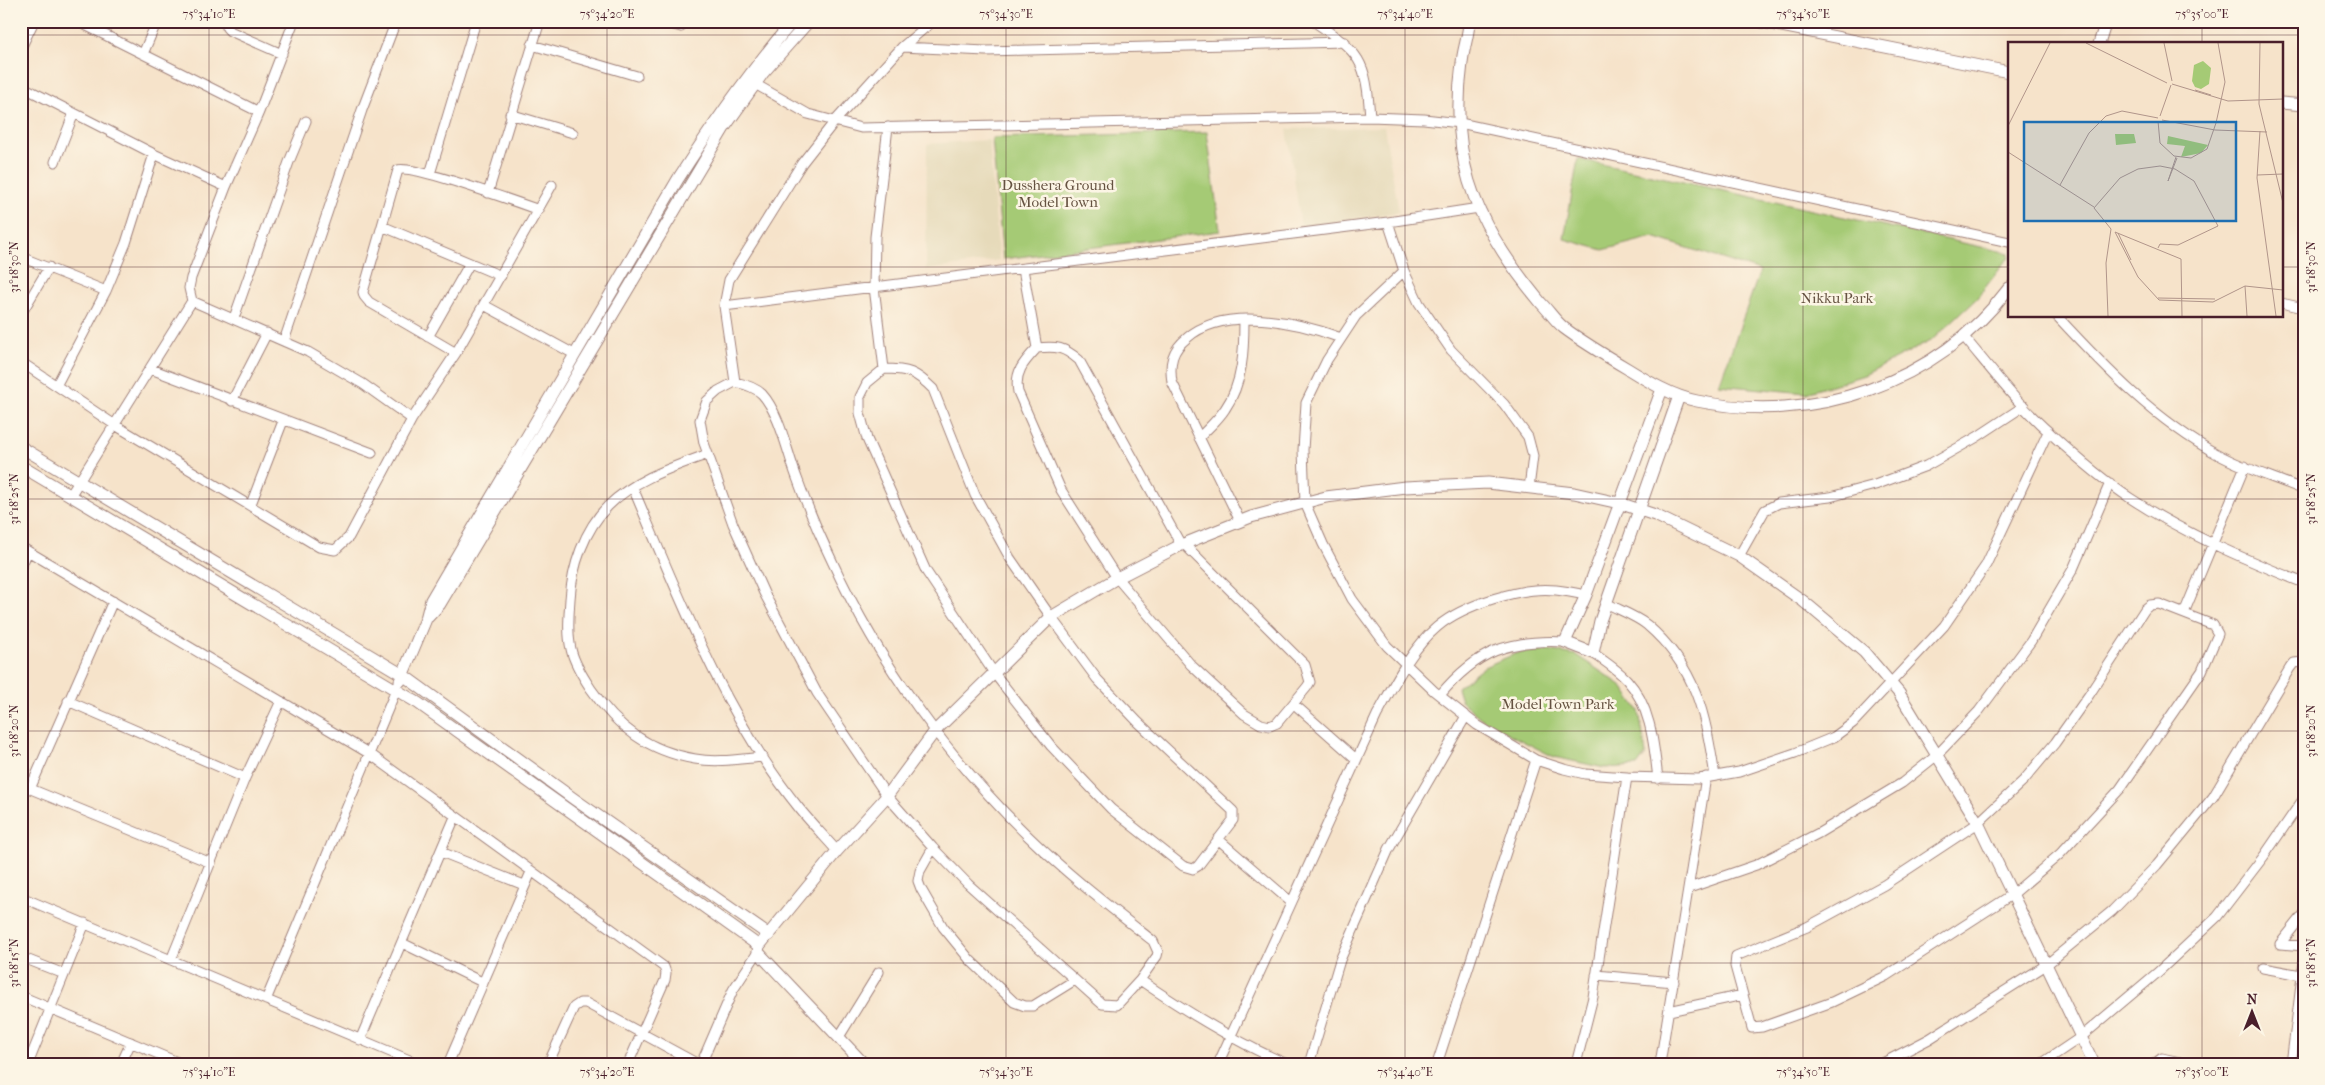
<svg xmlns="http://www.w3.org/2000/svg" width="2325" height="1085" viewBox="0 0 2325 1085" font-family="'IM FELL French Canon',serif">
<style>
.built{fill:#e6daba}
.green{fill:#a5ca75;stroke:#787450}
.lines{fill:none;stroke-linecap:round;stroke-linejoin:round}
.minor-casing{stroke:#a0817a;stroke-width:11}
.tertiary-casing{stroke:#a0817a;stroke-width:13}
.minor{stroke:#fff;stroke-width:9}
.tertiary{stroke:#fff;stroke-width:11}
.ticks{fill:none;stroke:#4a1f2b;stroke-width:1;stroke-opacity:0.45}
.labels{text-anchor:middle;stroke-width:5;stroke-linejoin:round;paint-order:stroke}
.park-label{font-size:15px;fill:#655241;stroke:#fcf5e5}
.inset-road{fill:none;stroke:#b1958a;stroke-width:1}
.view{fill:#1f6fb2;fill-opacity:0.15;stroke:#1f6fb2;stroke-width:2.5}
.inset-edge{fill:none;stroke:#4a1f2b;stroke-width:2.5}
.neatline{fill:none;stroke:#4a1f2b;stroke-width:2}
.ticks-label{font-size:12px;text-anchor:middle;fill:#4a1f2b}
</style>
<rect width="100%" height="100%" fill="#fcf5e5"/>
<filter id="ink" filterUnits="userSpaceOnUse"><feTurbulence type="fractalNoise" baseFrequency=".02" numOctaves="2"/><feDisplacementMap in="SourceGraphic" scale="10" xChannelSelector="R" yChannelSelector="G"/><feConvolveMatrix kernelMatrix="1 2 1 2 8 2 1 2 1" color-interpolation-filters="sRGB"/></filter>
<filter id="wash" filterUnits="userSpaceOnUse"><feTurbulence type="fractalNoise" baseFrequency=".0096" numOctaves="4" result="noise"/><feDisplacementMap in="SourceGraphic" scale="20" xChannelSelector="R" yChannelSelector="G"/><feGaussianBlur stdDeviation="1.12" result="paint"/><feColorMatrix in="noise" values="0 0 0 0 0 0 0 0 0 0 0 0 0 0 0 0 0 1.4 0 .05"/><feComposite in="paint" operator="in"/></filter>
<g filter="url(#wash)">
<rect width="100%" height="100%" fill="#f6e3ca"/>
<path class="built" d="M1384 127 1399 212 1301 226 1287 129Z
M989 140 999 260 926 270 927 144Z"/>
<path class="green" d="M1207 132 1220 231 1003 259 992 138Z
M1578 159 2009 253V257L1977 298 1932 340 1864 375 1806 393 1719 385 1760 271 1653 237 1603 250 1564 239Z
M1548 650 1576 655 1621 685 1639 711 1646 754 1637 766 1605 768 1554 757 1485 722 1461 701 1457 688 1484 667 1517 653Z"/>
</g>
<g filter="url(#ink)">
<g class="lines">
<g class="minor-casing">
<path id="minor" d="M77 21 259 112
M228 21 227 28 230 31 282 54
M660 21 681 27
M1313 21C1361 53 1366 60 1370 117
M532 45 637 76
M902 47 986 51 1345 42
M21 48 34 21
M143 54 157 21
M755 84 808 114 861 128 1370 117 1424 119 1460 123 2009 242
M21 86 154 154 226 187
M510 114 573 133
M55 162 74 113
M430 174 476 21
M488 193 540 21
M1388 222 1404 271 1419 303 1451 350 1504 404 1528 437 1533 456 1529 488
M382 226 501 276
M21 257 106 291
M1023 269 1037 348
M1404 271 1356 316 1327 360 1306 403 1303 450 1305 503 1323 544 1352 599 1387 646 1434 691 1477 725 1536 760 1564 769 1585 774 1627 777 1699 779 1739 772 1795 753 1834 737 1853 723 1944 626 1986 565 2048 432
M192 301 189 288 191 278 226 187 259 112 294 21
M2281 303 2304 308
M484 305 574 354
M724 306 1388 222 1479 208
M21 314 49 267
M2057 316C2105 368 2156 421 2219 455 2245 469 2276 478 2304 490
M234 318 289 162 306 121
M428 337 470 263
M1964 337C1991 369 2018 405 2050 433 2075 456 2101 479 2130 498 2183 533 2244 559 2304 583
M284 341 362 110 396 21
M456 353 369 302 364 296 363 292 398 170C411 164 519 203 539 210
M21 362 115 425 319 547 335 550 349 537 412 419 456 353 552 185
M151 369 372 453
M884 369C908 369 916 372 933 389L975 495 1010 558 1051 617 1097 679 1138 722 1233 811V820L1198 866 1193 869 1183 866 1111 809 1051 746 994 673 926 571 867 439 860 413V397L867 383Z
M884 369 874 287 875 237 888 127
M735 382C744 384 755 387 762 394 780 414 787 452 797 478 807 506 819 534 832 561 879 663 948 758 1029 837 1067 874 1111 908 1153 941L1158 952 1157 956 1140 980 1117 1005 1102 1004 968 884 933 848 887 796 817 693 764 593 733 524 704 443 700 420 707 401 718 391Z
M735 382 724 306 729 280 802 163 835 121 902 47 933 21
M57 384 106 291 126 243 154 154
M232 401 267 333
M1199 438C1207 429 1218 420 1225 409 1243 383 1244 351 1244 320
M708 454C673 467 635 479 608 506 584 530 572 567 570 599 569 615 567 633 571 649 574 663 583 677 591 689 617 727 648 751 695 759 717 763 740 759 763 757
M633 488C679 596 724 715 799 808 811 823 825 837 837 851
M70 496 192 301 308 352 363 384 412 419
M251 504 283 421
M1240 521 1172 382C1169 363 1172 350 1187 338 1225 305 1298 322 1341 338
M1181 545 1079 360C1064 347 1057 346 1037 348 1024 362 1014 372 1018 392L1061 490 1117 578 1191 665 1244 714 1261 724 1270 726 1277 723 1307 687 1310 682 1305 665 1184 544
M21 547 370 754 664 967 666 973 665 980 628 1064
M1739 556 1765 510 1779 503 1830 497 1875 485 1926 466 1977 437 2024 406
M21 567 28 551
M1606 603C1619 610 1636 616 1647 625 1697 668 1705 714 1715 776
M2159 604 2213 625 2218 634 2202 671 2120 789 2060 854 2013 894 1886 976 1832 1002 1762 1027 1752 1028 1735 966 1736 956 1807 927 1884 885 1978 823 2024 780 2055 743 2089 695 2145 609 2150 605Z
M2184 613 2245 466
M1593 653C1604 661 1618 670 1627 680 1651 706 1654 745 1658 779
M1440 695C1477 651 1508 639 1565 642
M68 701 245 778
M1294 704 1356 759
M21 785 211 863
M30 789 113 601
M1218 839 1291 902
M933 848 920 871 918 881 921 889 943 927 970 960 1014 1002 1025 1006H1033L1075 980
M441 852 524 885
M1689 888 1756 865 1819 833 1902 783 1936 756 1979 711 2031 641 2073 569 2110 483
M21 897 419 1064
M402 943 482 982
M2280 944 2304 914
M2280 944 2304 946
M21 957 64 974
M171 960 245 778 281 701
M2263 968 2301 975
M1596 975 1674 982
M1140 980C1187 1012 1235 1042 1287 1064
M21 996 182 1064
M266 1000 396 690
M1669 1011 1743 995
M839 1037 879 972
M360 1040 455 817
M28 1064 85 923
M121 1064 131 1042
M448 1064 531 872
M548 1064 574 1007 580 1003H586L698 1064
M701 1064 733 990 758 952
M1218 1064 1377 715C1394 685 1410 650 1437 627 1463 605 1522 586 1556 590 1566 591 1576 593 1586 595
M1309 1064 1340 960 1389 849 1466 716
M1437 1064 1536 760
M1576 1064 1593 997 1627 777
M1660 1064 1706 777
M1881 1064 1929 1039 2046 965 2112 911 2157 865 2213 797 2290 668 2294 663 2304 662
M2041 1064 2081 1037 2157 973 2217 917 2264 856 2304 798
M2154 1064 2162 1058 2189 1064
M2291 1064 2304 961"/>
</g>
<g class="tertiary-casing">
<path id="tertiary" d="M1469 21C1469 35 1463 49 1462 63 1456 106 1458 155 1474 196 1489 236 1514 270 1541 303 1549 311 1555 321 1564 328 1584 343 1606 356 1628 369 1649 382 1672 396 1697 401 1813 425 1937 384 2009 288
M1756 21 2009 72
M2099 44 2106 21
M2281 103 2304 105
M1662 389 1586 595 1565 642 1593 653 1600 621 1679 396
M21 447 403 675 574 799 769 935
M21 466 418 703 759 946
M428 617 440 604 724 128 763 73 809 21
M400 681 426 619 431 600 678 179C713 124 750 71 793 21
M864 1064 758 952 759 946 837 851 887 796 935 731 1051 617 1117 578 1181 545 1251 517 1326 497 1405 487 1488 483 1574 493 1619 503 1655 515 1739 556 1803 601 1864 652 1899 693 1978 823 2094 1064"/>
</g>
<use href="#minor" class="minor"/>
<use href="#tertiary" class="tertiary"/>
</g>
</g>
<path class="ticks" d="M209 21V1064M607 21V1064M1006 21V1064M1405 21V1064M1803 21V1064M2202 21V44M21 35H2304M21 267H2009M2281 267H2304M2202 316V1064M21 499H2304M21 731H2304M21 963H2304"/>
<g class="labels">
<g class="park-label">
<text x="1058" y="190">Dusshera Ground<tspan x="1058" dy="17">Model Town</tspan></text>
<text x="1837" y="303">Nikku Park</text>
<text x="1558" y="709">Model Town Park</text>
</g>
</g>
<g transform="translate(2008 42)">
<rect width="275" height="275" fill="#f6e3ca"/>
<path d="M195 19 203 26 201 42 193 47 187 45 184 39 186 23ZM107 92H126L128 101 108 103ZM160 94 200 103 193 111 173 115 177 104 159 102Z" fill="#a5ca75"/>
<path class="inset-road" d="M78 1 159 41M156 1 164 39M252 1 251 62 275 161M164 42 220 59 275 57M187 48 203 53M152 74 163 43M154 78 207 88 259 90M150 79 152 101 166 114 183 116 199 107 208 81 217 40 210 1M0 84 42 1M252 89 249 136 268 274M0 110 86 165M168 115 160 139 169 116M249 133 275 132M52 143 81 91 98 74 114 69 150 76M107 190 130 235 151 258 205 260 237 244M107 190 173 217 174 274M110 191 123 218M237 244 275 248M237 244 239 274M150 256 207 257M100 274 98 221 103 187 86 166 112 136 130 127 152 124 167 127 186 139 210 184 170 203 152 202 150 206"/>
<path class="view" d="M16 80H228V179H16Z"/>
<rect width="275" height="275" class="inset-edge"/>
</g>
<rect width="2325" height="1085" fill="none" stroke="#fcf5e5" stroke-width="55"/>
<g transform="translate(2252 1012)" stroke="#fcf5e5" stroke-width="4" paint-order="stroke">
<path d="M0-4L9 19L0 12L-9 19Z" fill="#4a1f2b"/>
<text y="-8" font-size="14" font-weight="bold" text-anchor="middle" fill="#4a1f2b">N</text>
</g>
<rect x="28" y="28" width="2270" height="1030" class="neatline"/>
<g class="ticks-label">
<text x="209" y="18">75°34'10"E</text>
<text x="607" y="18">75°34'20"E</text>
<text x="1006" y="18">75°34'30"E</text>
<text x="1405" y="18">75°34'40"E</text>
<text x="1803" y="18">75°34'50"E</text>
<text x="2202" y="18">75°35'00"E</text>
<text transform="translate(14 267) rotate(-90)" y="4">31°18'30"N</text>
<text transform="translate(2311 267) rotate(-90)" y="4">31°18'30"N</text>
<text transform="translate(14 499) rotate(-90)" y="4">31°18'25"N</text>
<text transform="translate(2311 499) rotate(-90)" y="4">31°18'25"N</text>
<text transform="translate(14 731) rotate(-90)" y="4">31°18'20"N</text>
<text transform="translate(2311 731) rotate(-90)" y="4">31°18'20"N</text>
<text transform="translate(14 963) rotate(-90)" y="4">31°18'15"N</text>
<text transform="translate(2311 963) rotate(-90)" y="4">31°18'15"N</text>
<text x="209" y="1076">75°34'10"E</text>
<text x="607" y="1076">75°34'20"E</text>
<text x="1006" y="1076">75°34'30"E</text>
<text x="1405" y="1076">75°34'40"E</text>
<text x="1803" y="1076">75°34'50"E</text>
<text x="2202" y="1076">75°35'00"E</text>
</g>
</svg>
